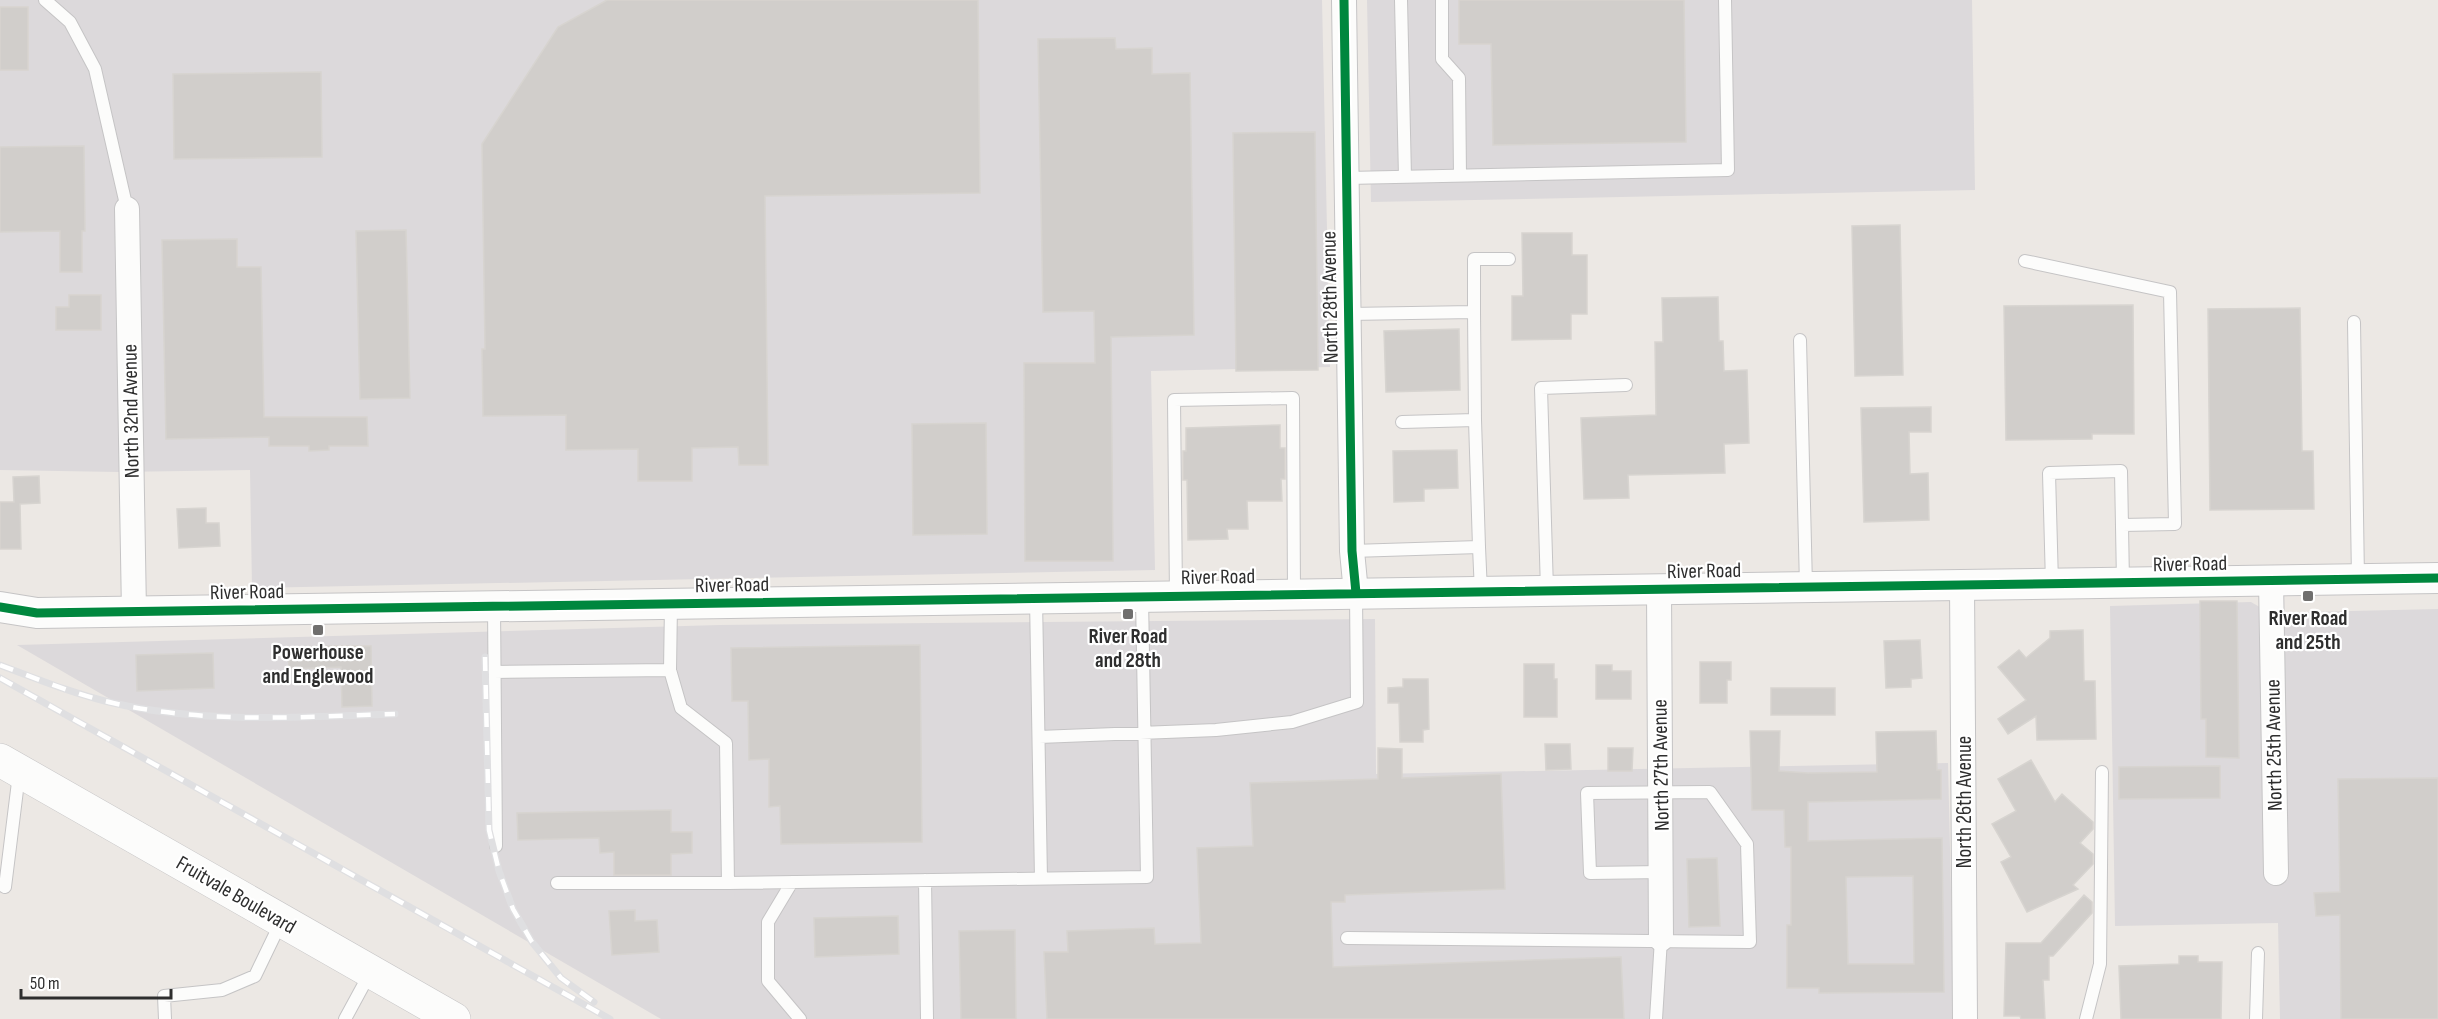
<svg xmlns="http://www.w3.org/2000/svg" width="2438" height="1019" viewBox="0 0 2438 1019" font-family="'Sofia Sans Condensed',sans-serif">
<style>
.industrial{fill:#dcd9db}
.building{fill:#d1cecb;stroke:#d7d4d0;stroke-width:1.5;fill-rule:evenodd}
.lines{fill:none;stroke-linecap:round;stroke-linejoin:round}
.service-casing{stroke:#c5c4c5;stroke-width:14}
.minor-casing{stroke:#c5c4c5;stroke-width:26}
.tertiary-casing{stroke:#c5c4c5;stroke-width:32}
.secondary-casing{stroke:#c5c4c5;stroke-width:34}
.service{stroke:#fcfcfb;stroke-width:12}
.minor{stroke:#fcfcfb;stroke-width:24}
.tertiary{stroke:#fcfcfb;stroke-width:30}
.secondary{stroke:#fcfcfb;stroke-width:33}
.rail-casing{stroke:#dfdfe1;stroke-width:7}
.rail{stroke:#fff;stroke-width:4.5;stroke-dasharray:14;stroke-linecap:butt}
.cycleway-casing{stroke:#fff;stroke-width:13}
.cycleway{stroke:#00873e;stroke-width:9}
.poi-dot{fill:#706f6e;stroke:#fff;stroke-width:2}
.labels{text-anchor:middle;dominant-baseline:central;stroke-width:4.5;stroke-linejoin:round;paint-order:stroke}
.street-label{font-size:21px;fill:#2e2e2e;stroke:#fff}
.poi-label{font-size:21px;font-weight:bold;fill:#2e2e2e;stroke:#fff}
</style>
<rect width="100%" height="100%" fill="#ece8e4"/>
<path class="industrial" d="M0 0H1322L1330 367 1151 371 1155 570 252 588 250 470 118 472 0 470Z
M1367 0H1972L1975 190 1371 202Z
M2251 602 2270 613 2438 609V1019H2280L2278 923 2115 926 2110 606Z
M1375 619 1376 774 1948 763 1954 1019H661L17 645 720 625Z"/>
<path class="building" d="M607 0H978L980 193 765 196 768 465H739L738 447 692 448V481H638V449L566 450V415L483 416 482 349H485L482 144 558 27Z
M1459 0H1684L1686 142 1493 145 1491 44H1459Z
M0 7H28V70H0Z
M1115 38 1116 49 1152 48V74L1190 73 1194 335 1111 337 1113 561H1025L1024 363H1095L1094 311 1043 312 1038 39Z
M321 72 322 157 174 159 173 74Z
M1315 132 1318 370 1236 371 1233 133Z
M84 146 85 231H82V272H60V231L0 232V147Z
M1900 225 1903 375 1855 376 1852 226Z
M406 230 410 398 360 399 356 231Z
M1522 233H1572V255H1587V314H1571V339L1512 340V296H1523Z
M237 239V267H261L264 417H367L368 446H329V450L309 451V446H269V437L166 439 162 240Z
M69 295H101V330H56V307H69Z
M1718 297 1719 341H1723L1724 371 1747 370 1749 443 1724 444 1725 473 1628 475 1629 498 1584 499 1581 418 1656 415 1655 342H1663L1662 298Z
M2133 305 2134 434H2092V439L2006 440 2004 306Z
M2300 308 2302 451H2313L2314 509 2210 510 2208 309Z
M1459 329 1460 390 1386 392 1384 331Z
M1931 407V432H1909L1910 474 1928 473 1929 520 1864 522 1861 408Z
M986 423 987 534 913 535 912 424Z
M1280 425V448H1285V479H1281L1282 501H1247L1248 529H1227L1228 539 1188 540 1187 480H1183V451H1186V428Z
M1457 450 1458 488 1424 489V501L1394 502 1393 451Z
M39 476 40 503 20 504 21 549H0V502H14L13 477Z
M206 508V523H219L220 546 179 548 177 509Z
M2200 601H2237L2239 758 2206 757V719H2201Z
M2083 630 2084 681H2095L2096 739 2037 740 2036 716 2008 734 1998 719 2026 700 1998 667 2019 650 2026 658 2050 638V631Z
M1920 640 1922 678 1911 679V687L1886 688 1884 641Z
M920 645 922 842 781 844 780 806 769 807V759L749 760 748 701H732L731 648Z
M333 646H371L372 706 342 707 341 667 289 669 288 647Z
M213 653 214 688 137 691 136 655Z
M1700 662H1731V680H1727V703H1700Z
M1524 664H1554V679H1557V717H1524Z
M1596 665H1612V671H1631V699H1596Z
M1403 679H1428L1429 729 1423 730V742H1400L1399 703H1388V688L1403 687Z
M1771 688H1835V715H1771Z
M1750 731H1780L1779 771 1808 773 1877 772 1876 732 1936 731 1937 770H1941V799L1808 802V841L1942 838 1944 992 1819 993V988H1787V925H1791V847H1785L1784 810H1752ZM1913 876 1914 964H1848L1846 877Z
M1545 744H1570L1571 769 1546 770Z
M1378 748 1402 749V778L1501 774 1505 889 1345 895V902H1331L1333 967 1621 957 1624 1019H1047L1044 952H1068L1067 931 1154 928 1155 944 1201 943 1197 848 1253 846 1250 783 1378 779Z
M1608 748H1633L1632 771H1608Z
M2031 760 2055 802 2062 794 2093 822V829L2080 843 2093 854V864L2073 885 2078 889 2027 912 2001 862 2011 857 1992 824 2016 811 1998 779Z
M2220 766V798L2119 799V767Z
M2438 778V1019H2341L2340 915 2316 916 2314 893 2340 892 2338 779Z
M671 810V832H692V853L671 854V875H614V852L600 853 599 838 518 840 517 813Z
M1717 858 1720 926 1689 927 1687 859Z
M2084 895 2092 902V913L2053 956H2049V980H2043L2045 1019H2021L2020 1016H2004L2006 943H2041Z
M635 910V921L657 920 659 952 612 955 609 911Z
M898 916 899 954 815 957 814 918Z
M1015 930 1016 1019H961L959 931Z
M2179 956H2198V962H2222L2221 1019H2121L2119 966 2179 964Z"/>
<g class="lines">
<defs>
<path id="service" d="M45 0 70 22 95 69 127 209
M1401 0 1405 177
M1442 0V59L1459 78 1460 176
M1347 178 1728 170 1725 0
M2025 261 2170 292 2175 524 2122 525
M1474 312V259H1509
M1348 314 1474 312 1475 420
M2354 322 2358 579
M1800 340 1806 586
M1479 547 1481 592
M1352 551 1479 547 1475 420 1402 422
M2052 583 2049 473 2121 471 2123 582
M1547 590 1541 388 1626 385
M1176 596 1174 400 1293 398 1294 594
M1036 599 1041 879
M494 607 496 846
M670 670 671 604
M494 672 670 670 681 708 726 743 728 883H557
M1039 737 1216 730 1292 722 1357 702 1356 595
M925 880 927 1019
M792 882 768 922V981L800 1019
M728 883 1147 877 1142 598
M0 884 5 887 19 774
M1347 938 1750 942 1747 844 1710 792 1587 793 1590 873 1662 872
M165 1019 164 996 222 990 255 976 281 922
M345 1019 370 973
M1656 1019 1661 939
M2086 1019 2100 964 2102 772
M2256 1019 2258 953"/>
<path id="minor" d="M1344 0 1352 551 1356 593
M127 209 134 612
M2271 580 2276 873
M1962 586 1965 1019
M1659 590 1661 939"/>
<path id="tertiary" d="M0 607 37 613 2438 578"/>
<path id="secondary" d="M0 760 454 1019"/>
</defs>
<use href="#service" class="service-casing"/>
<use href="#minor" class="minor-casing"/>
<use href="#tertiary" class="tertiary-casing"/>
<use href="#secondary" class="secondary-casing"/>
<use href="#service" class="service"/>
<use href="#minor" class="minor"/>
<use href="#tertiary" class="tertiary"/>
<use href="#secondary" class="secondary"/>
<defs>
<path id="rail" d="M485 657 489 830 499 871 513 909 532 942 561 978 594 1002
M0 665C37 679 74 694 113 703 205 724 301 717 395 714
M0 678 610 1019"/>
</defs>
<use href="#rail" class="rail-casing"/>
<use href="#rail" class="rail"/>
<defs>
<path id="cycleway" d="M1344 0 1352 551 1356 593
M0 607 37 613 2438 578"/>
</defs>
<use href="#cycleway" class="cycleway-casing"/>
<use href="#cycleway" class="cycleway"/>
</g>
<g class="poi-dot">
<rect x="2302" y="590" width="12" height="12" rx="3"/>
<rect x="1122" y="608" width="12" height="12" rx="3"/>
<rect x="312" y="624" width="12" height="12" rx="3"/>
</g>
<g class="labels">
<g class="street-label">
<text transform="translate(1330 297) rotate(-91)">North 28th Avenue</text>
<text transform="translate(131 411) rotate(-91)">North 32nd Avenue</text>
<text transform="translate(2190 564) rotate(-1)">River Road</text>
<text transform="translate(1704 571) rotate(-1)">River Road</text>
<text transform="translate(1218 577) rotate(-1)">River Road</text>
<text transform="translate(732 585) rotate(-1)">River Road</text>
<text transform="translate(247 592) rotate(-1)">River Road</text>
<text transform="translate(2274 745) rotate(-91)">North 25th Avenue</text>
<text transform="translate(1661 765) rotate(-91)">North 27th Avenue</text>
<text transform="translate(1964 802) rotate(-90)">North 26th Avenue</text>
<text transform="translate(236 895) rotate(30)">Fruitvale Boulevard</text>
</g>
<g class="poi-label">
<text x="2308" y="618">River Road<tspan x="2308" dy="24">and 25th</tspan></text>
<text x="1128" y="636">River Road<tspan x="1128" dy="24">and 28th</tspan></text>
<text x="318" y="652">Powerhouse<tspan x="318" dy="24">and Englewood</tspan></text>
</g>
</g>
<path d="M21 989v9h150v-9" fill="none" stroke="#2e2e2e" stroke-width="3"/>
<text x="30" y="989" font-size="18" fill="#2e2e2e" stroke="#ffffff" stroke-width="4.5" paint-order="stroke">50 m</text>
</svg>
